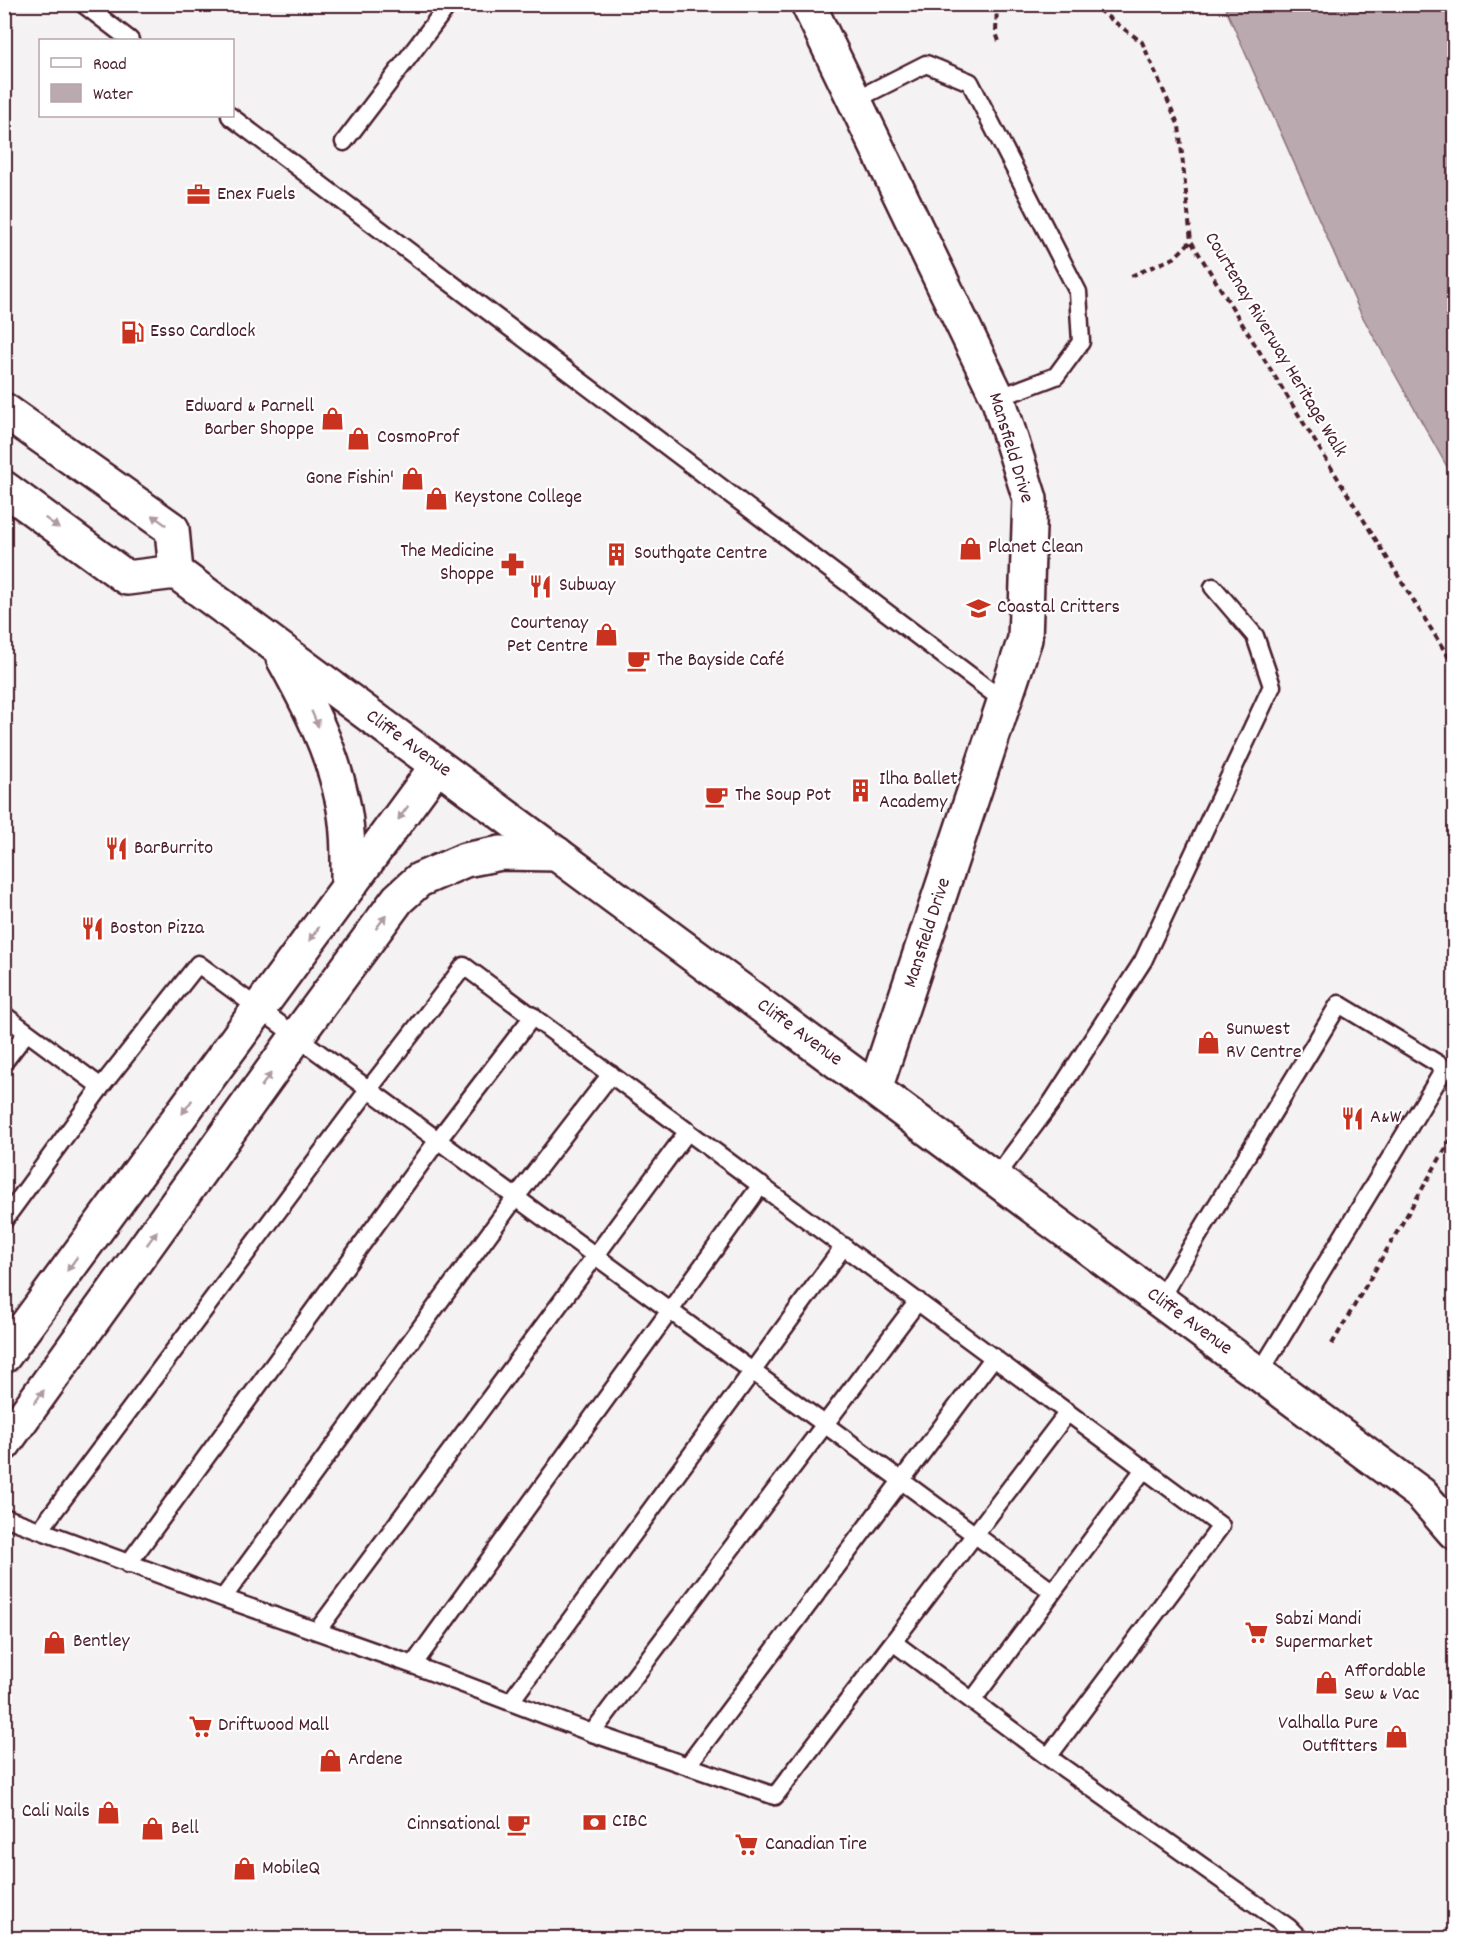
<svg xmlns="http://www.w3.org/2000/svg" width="1459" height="1943" viewBox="0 0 1459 1943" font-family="Dekko,sans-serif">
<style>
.water{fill:#baa9ae;stroke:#8d727a;stroke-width:1.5}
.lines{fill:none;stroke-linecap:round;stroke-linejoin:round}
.lane-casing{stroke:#4a1f2b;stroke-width:21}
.street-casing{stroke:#4a1f2b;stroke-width:38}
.primary-casing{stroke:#4a1f2b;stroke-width:38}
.path{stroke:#4a1f2b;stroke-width:4;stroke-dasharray:6 4.5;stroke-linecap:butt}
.lane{stroke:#fff;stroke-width:16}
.street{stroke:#fff;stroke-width:33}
.primary{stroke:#fff;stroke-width:33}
.oneway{fill:#ae9aa0}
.labels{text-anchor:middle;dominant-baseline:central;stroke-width:4.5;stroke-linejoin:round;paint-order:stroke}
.poi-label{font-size:20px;fill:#4a1f2b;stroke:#fff;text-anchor:start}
.street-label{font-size:20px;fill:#4a1f2b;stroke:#fff}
</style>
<rect width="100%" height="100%" fill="#f4f2f2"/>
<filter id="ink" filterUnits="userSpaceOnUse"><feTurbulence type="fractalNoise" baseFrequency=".0167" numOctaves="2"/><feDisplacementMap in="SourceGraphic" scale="12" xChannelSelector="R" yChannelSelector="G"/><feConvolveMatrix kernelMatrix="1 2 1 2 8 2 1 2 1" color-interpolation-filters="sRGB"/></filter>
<g filter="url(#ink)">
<path class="water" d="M1224 5H1454V479L1361 314Z"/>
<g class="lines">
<defs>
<path id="lane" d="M83 4 130 40
M855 100 926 64 970 82 1078 292 1081 342 1056 376 998 398
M230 116 1005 702
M344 142 449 4
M4 1015 101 1087 198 964 1053 1592
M4 1062 27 1032
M995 1178 1052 1102 1143 961 1272 686 1255 636 1213 587
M4 1220 101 1087
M1159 1300 1339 1004 1445 1068 1259 1374
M4 1517 223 1598 413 1665 592 1733 775 1796 893 1642 1048 1757 1288 1927 1299 1938
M40 1530 369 1089 464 966 1221 1526 1048 1757
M128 1564 438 1140 533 1016
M223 1598 516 1197 611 1074
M317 1631 688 1131
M893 1642 1068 1412
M413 1665 761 1185
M511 1701 844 1246
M972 1701 1144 1469
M592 1733 918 1301
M688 1765 994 1357"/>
<path id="street" d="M808 4 998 398 1030 499 1025 639 875 1089
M4 1356 437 766
M4 1444 297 1036 398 899 419 880 465 860 501 853 557 854"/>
<path id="primary" d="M4 410 172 529 176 572
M4 488 127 578 176 572 1421 1494 1454 1532
M283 658C308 703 331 748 342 799 349 828 348 858 348 887"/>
</defs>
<use href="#lane" class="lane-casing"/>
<use href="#street" class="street-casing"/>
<use href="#primary" class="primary-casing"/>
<path class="path" d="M997 4 996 33 1000 44
M1090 4 1142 42 1179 126 1191 241 1454 666
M1131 276 1174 258 1191 241
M1332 1344 1454 1134"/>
<use href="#lane" class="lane"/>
<use href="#street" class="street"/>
<use href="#primary" class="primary"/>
</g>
<defs><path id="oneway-solid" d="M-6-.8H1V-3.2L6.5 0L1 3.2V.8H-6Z" transform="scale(1.5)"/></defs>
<g class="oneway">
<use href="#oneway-solid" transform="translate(159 520) rotate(-144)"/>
<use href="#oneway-solid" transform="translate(52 523) rotate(36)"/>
<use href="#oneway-solid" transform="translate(315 719) rotate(66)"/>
<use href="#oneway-solid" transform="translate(403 813) rotate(126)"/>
<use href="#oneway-solid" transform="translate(381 922) rotate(-53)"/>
<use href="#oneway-solid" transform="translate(314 934) rotate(126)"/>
<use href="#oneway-solid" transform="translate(266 1080) rotate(-54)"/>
<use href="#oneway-solid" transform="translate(187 1107) rotate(126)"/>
<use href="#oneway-solid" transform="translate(152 1238) rotate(-54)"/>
<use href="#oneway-solid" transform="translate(72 1264) rotate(126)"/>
<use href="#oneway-solid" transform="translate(39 1397) rotate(-54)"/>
</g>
</g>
<defs>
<symbol id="office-bare" viewBox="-9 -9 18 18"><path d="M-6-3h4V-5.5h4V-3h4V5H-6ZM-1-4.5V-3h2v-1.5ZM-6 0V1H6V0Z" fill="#c8321e" stroke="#fff" stroke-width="2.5" paint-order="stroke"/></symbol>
<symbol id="fuel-bare" viewBox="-9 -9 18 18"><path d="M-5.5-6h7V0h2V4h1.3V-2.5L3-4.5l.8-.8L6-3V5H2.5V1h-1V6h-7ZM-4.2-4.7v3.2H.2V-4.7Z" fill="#c8321e" stroke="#fff" stroke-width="2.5" paint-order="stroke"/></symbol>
<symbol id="shop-bare" viewBox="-9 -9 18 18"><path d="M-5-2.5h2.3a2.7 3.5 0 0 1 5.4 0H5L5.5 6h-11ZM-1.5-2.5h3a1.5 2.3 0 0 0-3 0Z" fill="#c8321e" stroke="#fff" stroke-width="2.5" paint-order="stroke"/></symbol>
<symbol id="building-bare" viewBox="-9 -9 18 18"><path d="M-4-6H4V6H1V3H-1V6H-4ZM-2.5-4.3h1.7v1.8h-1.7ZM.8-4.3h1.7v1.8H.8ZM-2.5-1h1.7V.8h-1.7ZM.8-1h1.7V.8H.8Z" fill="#c8321e" stroke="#fff" stroke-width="2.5" paint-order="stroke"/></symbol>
<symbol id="pharmacy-bare" viewBox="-9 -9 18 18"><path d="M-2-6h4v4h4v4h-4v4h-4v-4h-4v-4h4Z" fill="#c8321e" stroke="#fff" stroke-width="2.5" paint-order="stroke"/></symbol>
<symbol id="restaurant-bare" viewBox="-9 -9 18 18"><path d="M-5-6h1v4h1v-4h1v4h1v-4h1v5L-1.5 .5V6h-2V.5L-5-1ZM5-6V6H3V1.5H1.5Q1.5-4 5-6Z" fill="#c8321e" stroke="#fff" stroke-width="2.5" paint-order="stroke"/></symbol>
<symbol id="school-bare" viewBox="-9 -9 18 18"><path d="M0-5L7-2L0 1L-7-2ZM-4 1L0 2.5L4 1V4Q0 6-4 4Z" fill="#c8321e" stroke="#fff" stroke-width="2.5" paint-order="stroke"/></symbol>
<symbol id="cafe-bare" viewBox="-9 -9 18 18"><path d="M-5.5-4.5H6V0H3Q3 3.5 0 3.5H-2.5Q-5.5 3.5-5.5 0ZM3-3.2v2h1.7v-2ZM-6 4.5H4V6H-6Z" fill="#c8321e" stroke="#fff" stroke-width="2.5" paint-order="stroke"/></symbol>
<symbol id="supermarket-bare" viewBox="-9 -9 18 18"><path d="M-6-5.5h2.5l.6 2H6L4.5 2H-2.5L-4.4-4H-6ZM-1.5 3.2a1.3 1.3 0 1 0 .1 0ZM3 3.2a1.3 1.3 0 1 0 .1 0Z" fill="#c8321e" stroke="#fff" stroke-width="2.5" paint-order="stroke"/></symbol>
<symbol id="bank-bare" viewBox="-9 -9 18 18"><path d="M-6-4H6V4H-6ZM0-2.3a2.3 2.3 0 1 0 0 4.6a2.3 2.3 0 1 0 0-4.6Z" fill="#c8321e" stroke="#fff" stroke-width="2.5" paint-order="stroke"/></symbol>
</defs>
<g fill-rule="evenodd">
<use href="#office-bare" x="182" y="178" width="33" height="33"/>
<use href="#fuel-bare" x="116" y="316" width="33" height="33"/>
<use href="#shop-bare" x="316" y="402" width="33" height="33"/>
<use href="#shop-bare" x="342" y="422" width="33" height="33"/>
<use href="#shop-bare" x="396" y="462" width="33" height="33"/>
<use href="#shop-bare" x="420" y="482" width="33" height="33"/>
<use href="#shop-bare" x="954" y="532" width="33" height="33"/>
<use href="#building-bare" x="600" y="538" width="33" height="33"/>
<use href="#pharmacy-bare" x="496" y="548" width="33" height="33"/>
<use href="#restaurant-bare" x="524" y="570" width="33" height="33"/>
<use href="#school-bare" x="962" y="592" width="33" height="33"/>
<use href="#shop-bare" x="590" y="618" width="33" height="33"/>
<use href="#cafe-bare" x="622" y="644" width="33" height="33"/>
<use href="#building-bare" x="844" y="774" width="33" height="33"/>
<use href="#cafe-bare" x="700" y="780" width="33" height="33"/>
<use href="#restaurant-bare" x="100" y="832" width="33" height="33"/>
<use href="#restaurant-bare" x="76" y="912" width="33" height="33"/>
<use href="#shop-bare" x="1192" y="1026" width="33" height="33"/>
<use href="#restaurant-bare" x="1336" y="1102" width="33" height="33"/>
<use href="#supermarket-bare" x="1240" y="1616" width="33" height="33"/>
<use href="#shop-bare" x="38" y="1626" width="33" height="33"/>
<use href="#shop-bare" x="1310" y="1666" width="33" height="33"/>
<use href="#supermarket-bare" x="184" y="1710" width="33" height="33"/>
<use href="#shop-bare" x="1380" y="1720" width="33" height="33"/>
<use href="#shop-bare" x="314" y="1744" width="33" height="33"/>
<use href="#shop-bare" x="92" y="1796" width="33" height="33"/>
<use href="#bank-bare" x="578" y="1806" width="33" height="33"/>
<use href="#cafe-bare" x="502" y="1808" width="33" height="33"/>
<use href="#shop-bare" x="136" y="1812" width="33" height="33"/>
<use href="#supermarket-bare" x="730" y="1828" width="33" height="33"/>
<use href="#shop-bare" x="228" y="1852" width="33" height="33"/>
</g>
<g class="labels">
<g class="poi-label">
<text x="217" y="195">Enex Fuels</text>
<text x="150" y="332">Esso Cardlock</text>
<text x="314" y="407" text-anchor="end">Edward &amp; Parnell<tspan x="314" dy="23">Barber Shoppe</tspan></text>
<text x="377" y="438">CosmoProf</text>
<text x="394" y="479" text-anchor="end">Gone Fishin'</text>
<text x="454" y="498">Keystone College</text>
<text x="988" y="548">Planet Clean</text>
<text x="494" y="552" text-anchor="end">The Medicine<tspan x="494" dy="23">Shoppe</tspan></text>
<text x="634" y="554">Southgate Centre</text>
<text x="559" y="586">Subway</text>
<text x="997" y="608">Coastal Critters</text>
<text x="588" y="624" text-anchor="end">Courtenay<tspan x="588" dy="23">Pet Centre</tspan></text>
<text x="657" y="661">The Bayside Café</text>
<text x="879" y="780">Ilha Ballet<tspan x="879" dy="23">Academy</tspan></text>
<text x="735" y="796">The Soup Pot</text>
<text x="134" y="849">BarBurrito</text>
<text x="110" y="929">Boston Pizza</text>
<text x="1226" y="1030">Sunwest<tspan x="1226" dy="23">RV Centre</tspan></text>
<text x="1370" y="1118">A&amp;W</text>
<text x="1275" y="1620">Sabzi Mandi<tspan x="1275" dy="23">Supermarket</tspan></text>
<text x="73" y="1642">Bentley</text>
<text x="1344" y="1672">Affordable<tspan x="1344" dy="23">Sew &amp; Vac</tspan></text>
<text x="1378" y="1724" text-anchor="end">Valhalla Pure<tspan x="1378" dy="23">Outfitters</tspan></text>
<text x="218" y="1726">Driftwood Mall</text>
<text x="348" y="1760">Ardene</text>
<text x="90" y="1812" text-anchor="end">Cali Nails</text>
<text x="612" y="1822">CIBC</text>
<text x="500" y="1825" text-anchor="end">Cinnsational</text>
<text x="171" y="1829">Bell</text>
<text x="765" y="1845">Canadian Tire</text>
<text x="262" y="1869">MobileQ</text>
</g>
<g class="street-label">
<text transform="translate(1275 345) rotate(59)">Courtenay Riverway Heritage Walk</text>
<text transform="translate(1010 448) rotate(73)">Mansfield Drive</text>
<text transform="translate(408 744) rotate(36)">Cliffe Avenue</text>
<text transform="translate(928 933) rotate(-72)">Mansfield Drive</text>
<text transform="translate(799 1033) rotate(36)">Cliffe Avenue</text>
<text transform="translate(1189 1322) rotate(36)">Cliffe Avenue</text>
</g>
</g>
<rect width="1459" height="1943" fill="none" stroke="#fff" stroke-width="24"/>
<rect x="12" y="12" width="1435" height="1919" fill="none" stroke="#4a1f2b" stroke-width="2" filter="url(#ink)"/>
<rect x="39" y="39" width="195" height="78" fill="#ffffff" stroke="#b7a5aa" stroke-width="1.5"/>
<rect x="51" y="58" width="30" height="9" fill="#ffffff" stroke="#b7a5aa" stroke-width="1.5"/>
<text x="93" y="69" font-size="18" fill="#4a1f2b">Road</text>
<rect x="51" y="84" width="30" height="18" fill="#baa9ae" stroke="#b7a5aa" stroke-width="1.5"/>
<text x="93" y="99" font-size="18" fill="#4a1f2b">Water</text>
</svg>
